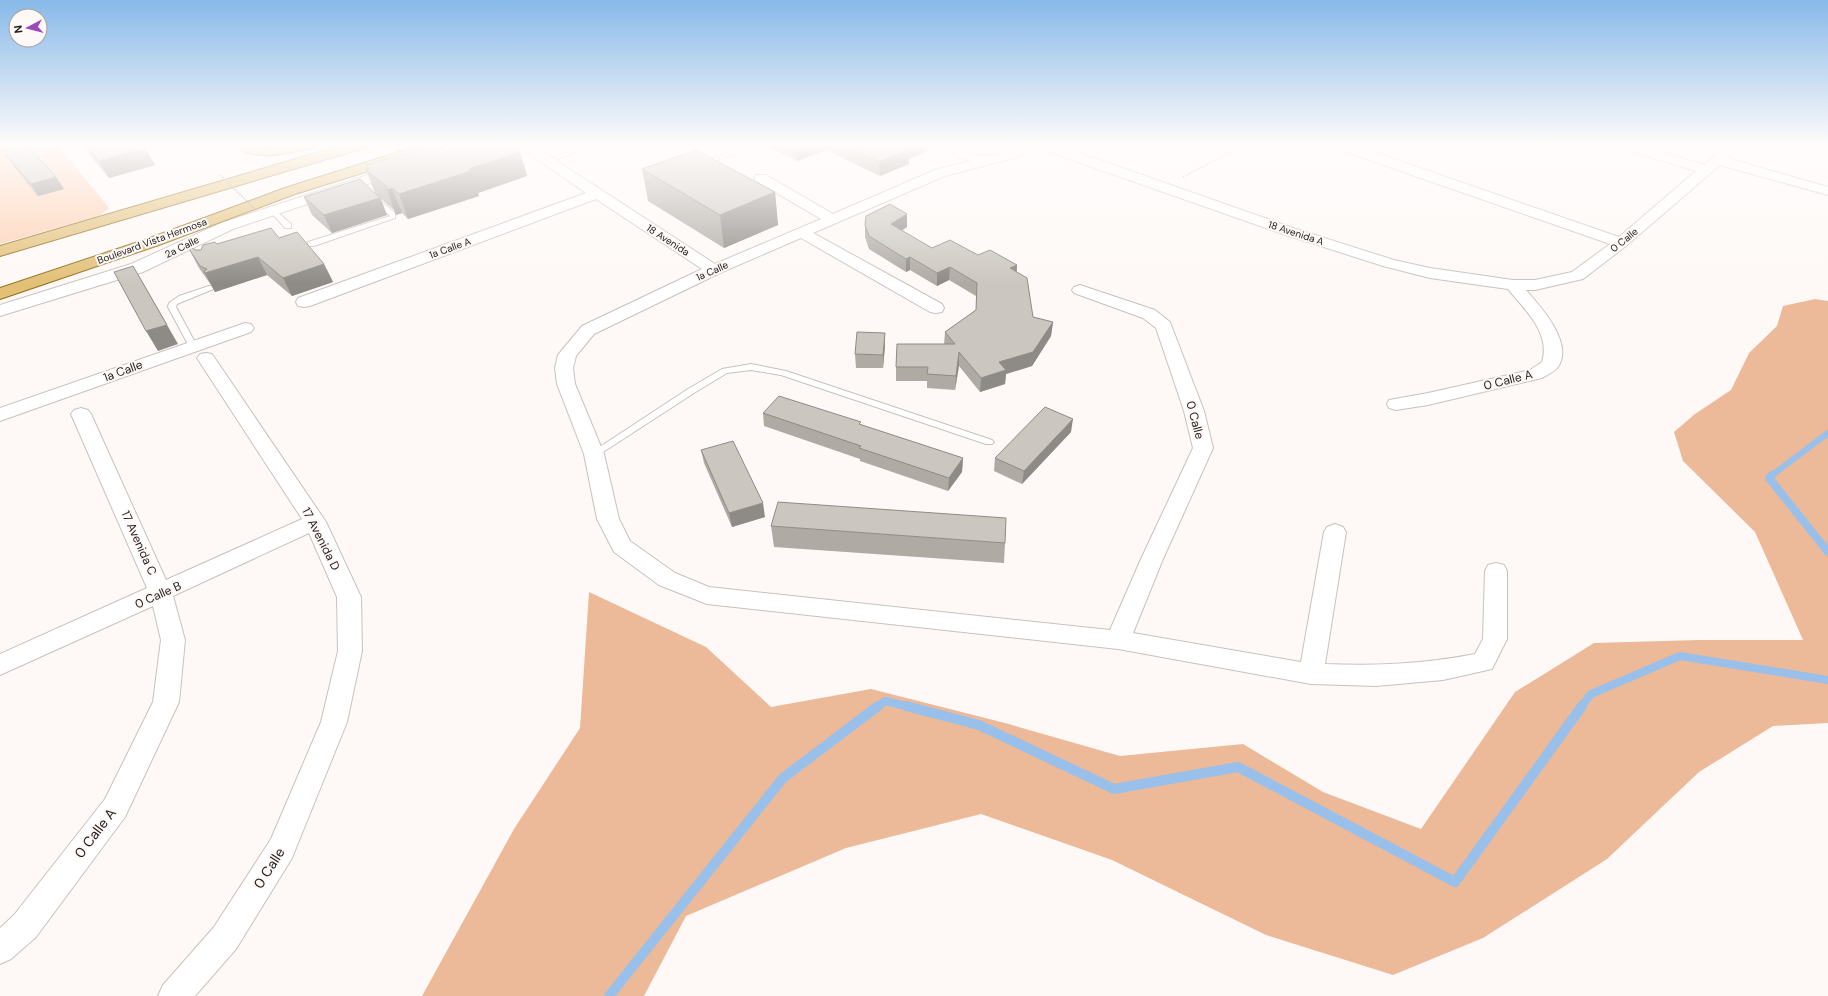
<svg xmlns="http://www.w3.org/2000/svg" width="1828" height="996" viewBox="0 0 1828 996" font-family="'DM Sans',sans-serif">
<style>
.green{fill:#fecfb2}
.forest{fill:#ecb999}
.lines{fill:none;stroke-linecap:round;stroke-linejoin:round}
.stream-far2{stroke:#98c0ea;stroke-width:6}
.stream-far1{stroke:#98c0ea;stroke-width:8}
.stream{stroke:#98c0ea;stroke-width:10}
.service-casing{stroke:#c9c1bc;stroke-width:2}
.minor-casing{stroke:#c9c1bc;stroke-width:2}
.tertiary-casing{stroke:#c9c1bc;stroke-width:2}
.primary-casing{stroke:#906b1a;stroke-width:2}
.path{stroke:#a19c9a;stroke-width:1.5;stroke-dasharray:1.5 1.5;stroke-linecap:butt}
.service{fill:#fff;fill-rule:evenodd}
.minor{fill:#fff;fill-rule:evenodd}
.tertiary{fill:#fff;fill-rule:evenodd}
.primary{fill:#e2c076;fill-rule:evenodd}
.path-bridge{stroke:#a19c9a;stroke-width:1.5;stroke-dasharray:1.5 1.5;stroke-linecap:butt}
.wall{fill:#afaaa4}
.shaded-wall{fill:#8e8b86}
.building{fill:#cbc6bf;stroke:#8e8b86}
.labels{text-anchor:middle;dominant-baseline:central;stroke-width:4;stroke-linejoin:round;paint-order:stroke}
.far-street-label{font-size:10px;fill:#1e1b19;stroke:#fef9f7}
.street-label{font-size:12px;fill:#1e1b19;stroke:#fef9f7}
.near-street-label{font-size:14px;fill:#1e1b19;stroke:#fef9f7}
</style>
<rect width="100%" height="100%" fill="#fef9f7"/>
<path class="green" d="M30 144H57L109 208 99 216 0 244V152Z"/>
<path class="forest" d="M1815 299 1828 301V723L1773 726 1699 772 1607 859 1483 938 1393 975 1266 935 1112 860 981 814 846 848 686 916 644 996H422L514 829 580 728 589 592 706 647 771 707 871 689 1005 723 1120 756 1243 744 1323 792 1421 829 1515 692 1594 643 1699 640H1803L1755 532 1683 461 1674 432 1695 414 1731 390 1749 353 1777 326 1783 306Z"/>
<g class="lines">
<path class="stream-far2" d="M1771 476 1828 433"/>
<path class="stream-far1" d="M1772 475 1769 478 1828 552
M877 707 885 701 910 707
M1581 707 1591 694 1680 656 1828 680"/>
<path class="stream" d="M906 706 979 725 1114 789 1238 767 1455 882 1582 706
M609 996 783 778 878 706"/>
<defs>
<path id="service" d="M748 144H758L710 163 705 162Z
M583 146 588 147 549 162 544 161Z
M371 197H375L395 213V218L314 246H308V242L390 216 371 199Z
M270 209H274L291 224V228H285L270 211Z
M209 286H212L216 288 177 304 176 307 197 346 196 348H190L168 307 169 303 179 296Z
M751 364 786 371 992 440 994 442 992 444H986L781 375 751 370 727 373 694 393 597 456H591L589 454 688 389 722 369Z"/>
<path id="minor" d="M515 144H531L715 264 821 219 756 181 754 178 756 175H766L833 214 935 170 971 161C959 158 952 155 946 144H959C969 160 1005 160 1015 144H1028L1022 154 1014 158 945 176 813 233 942 304 944 308 942 312 936 313 930 312 801 238 720 273 594 334 576 356 573 368 575 384 604 454 619 519 630 541 675 573 709 587 1110 630 1141 559 1193 448 1184 411 1156 328 1143 318 1074 293 1072 290 1074 287 1080 285 1155 310 1170 322 1204 411 1213 448 1163 559 1133 633 1301 662 1324 532 1327 527 1335 524 1343 527 1346 532 1325 664C1378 666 1423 664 1475 654L1483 639 1485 571 1488 565 1496 563 1504 565 1507 571V639L1492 669 1443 680 1376 686 1311 684 1118 649 707 604 659 585 614 552 597 519 584 454 557 384 555 368 558 355 582 326 702 269 596 199 310 306 304 307 298 306 296 302 298 298 586 193Z
M1034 144H1054L1293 228 1394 260 1430 268 1513 280H1535L1572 272 1610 244 1332 147 1331 144H1351L1619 237 1696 171 1616 147 1615 144H1636L1704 165 1728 144H1742L1727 158 1828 187V195L1720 165 1626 246 1583 279 1535 290H1526C1541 307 1574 343 1558 367 1554 372 1547 375 1542 378L1428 405 1396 410 1389 408 1387 404 1389 400 1428 393 1530 370 1542 362C1551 333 1525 310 1508 289L1430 278 1383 266 1283 234 1035 147Z
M245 323 251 324 254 328 251 332 0 421V408Z
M206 353 212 354 326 522 361 597 362 651 347 722 292 858 236 949 195 996H158L163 985 214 927 271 839 321 722 338 651 337 597 309 533 173 596 185 640 179 702 125 817 36 937 11 959 0 964V928L14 915 105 799 153 702 161 640 153 606 0 675V654L147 588 71 414 74 410 81 408 88 410 91 414 166 580 302 519 197 358 200 354Z"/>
<path id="tertiary" d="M398 165 403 166 405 169 403 172 233 229 143 272 0 316V305L131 264 221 223Z"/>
<path id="primary" d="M0 144H17L15 147 0 151Z
M235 144H254L267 147 291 144H316L314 147C295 152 250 164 235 144Z
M347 144H370L368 147 0 256V246Z
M424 144H447L445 147 295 194 159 245 0 299V288L147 239 285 188Z"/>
</defs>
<use href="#service" class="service-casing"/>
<use href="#minor" class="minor-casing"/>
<use href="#tertiary" class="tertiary-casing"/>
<use href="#primary" class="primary-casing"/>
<path class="path" d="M1183 177 1246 144"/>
<use href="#service" class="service"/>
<use href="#minor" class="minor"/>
<use href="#tertiary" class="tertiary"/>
<use href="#primary" class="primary"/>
<path class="path-bridge" d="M220 175 256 210"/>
</g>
<path class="wall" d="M84 144H142L145 148 155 165 109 178 90 155Z
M769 144H928L927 151 909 159V164L880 176 826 150 797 161 769 147Z
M445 151 520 152 527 176 478 193 479 196 408 219 402 213 396 215 395 211 381 199 387 215 332 233 312 215 304 197 375 193 366 170 367 169 366 165Z
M6 155 56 177 64 189 38 196 14 167Z
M642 169 775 192 778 225 724 248 648 201Z
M865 225 907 227 901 231 932 248 978 255 1017 265V272L1033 317 1053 322 1051 336 1032 366 1006 374 1005 384 980 392 959 366 955 390 927 388V381H896V367L944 344 945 332 976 310V296L949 280 937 286 910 270 906 272 869 249 865 237Z
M279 238 324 264 333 282 292 296 267 275 215 292 211 285 199 268 189 249 201 250 217 244Z
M885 346 883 368H856L855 354Z
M763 413 861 425 963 458 962 472 948 491 860 461V459L764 426Z
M1071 432 1022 484 994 471 995 458Z
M701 450 765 517 732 527 704 463Z
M771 526 1005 543 1004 563 774 547Z"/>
<path class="shaded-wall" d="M802 144H825L826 150 797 161 795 147Z
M909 144H928L927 151 909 159V164L880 176 879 162 903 147Z
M145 148 155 165 109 178 99 161Z
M520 152 527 176 478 193 479 196 408 219 399 194 469 169Z
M56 177 64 189 38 196 31 184Z
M392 188 402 213 396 215 387 190Z
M775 192 778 225 724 248 720 215Z
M380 198 387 215 332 233 324 215Z
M907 214V227L891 237V224Z
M258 257 267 275 215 292 205 273Z
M910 257V270L906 272V259Z
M324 264 333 282 292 296 283 278Z
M1017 265 1016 278 1010 268Z
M133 266 144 285 178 344 158 351 146 331Z
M950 267 949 280 937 286V273Z
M1053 322 1051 336 1032 366 1006 374 1005 384 980 392 981 378 999 362Z
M885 333V346L883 368V355Z
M959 352V366L955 390 956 376Z
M1073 419 1071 432 1022 484 1024 471Z
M963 458 962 472 948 491 949 478Z
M763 503 765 517 732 527 729 513Z"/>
<path class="building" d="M86 144H142L145 148 99 161Z
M466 144H508L520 152 469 169 471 171 399 194 392 188 387 190V187L366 170 369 169 366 165 436 145 445 151Z
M790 144H802L795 147Z
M842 144H909L903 147 908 150 879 162Z
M31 149 56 177 31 184 6 155Z
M696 150 775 192 720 215 642 169Z
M360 179 380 198 324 215 304 197Z
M890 204 907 214 891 224 932 248 950 240 978 255 990 250 1017 265 1010 268 1027 278 1033 317 1053 322 1033 352 999 362 1006 370 981 378 959 352 956 376 927 374 928 367H896L897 344H955L945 332 976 310 977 283 950 267 937 273 910 257 906 259 869 236 865 225 866 216Z
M271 228 279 238 297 232 324 264 283 278 258 257 205 273 204 272 207 269 200 266 189 249 193 248 195 250H201L203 245 215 242 217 244Z
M133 266 167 325 146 331 114 272Z
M857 332 885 333 883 355 855 354Z
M779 396 861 422 859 424 963 458 949 478 859 448 861 446 763 413Z
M1045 407 1073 419 1024 471 995 458Z
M733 441 763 503 729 513 701 450Z
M778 502 1006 518 1005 543 771 526Z"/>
<linearGradient id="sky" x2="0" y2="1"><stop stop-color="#88b9e9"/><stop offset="0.51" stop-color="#fffcfb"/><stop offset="1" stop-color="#fffcfb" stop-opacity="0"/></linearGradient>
<rect width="1828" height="284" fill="url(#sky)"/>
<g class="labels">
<g class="far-street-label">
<text transform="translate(1296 233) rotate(18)">18 Avenida A</text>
<text transform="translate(668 240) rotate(33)">18 Avenida</text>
<text transform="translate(1624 240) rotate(-39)">0 Calle</text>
<text transform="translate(152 241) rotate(-20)">Boulevard Vista Hermosa</text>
<text transform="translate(182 247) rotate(-26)">2a Calle</text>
<text transform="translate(450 248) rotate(-20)">1a Calle A</text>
<text transform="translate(712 271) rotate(-24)">1a Calle</text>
</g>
<g class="street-label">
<text transform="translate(123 371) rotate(-20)">1a Calle</text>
<text transform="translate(1508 380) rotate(-14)">0 Calle A</text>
<text transform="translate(1195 420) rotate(75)">0 Calle</text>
<text transform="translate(321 539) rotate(63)">17 Avenida D</text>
<text transform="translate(139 543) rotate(66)">17 Avenida C</text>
<text transform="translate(158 595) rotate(-24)">0 Calle B</text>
</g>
<g class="near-street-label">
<text transform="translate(95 833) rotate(-53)">0 Calle A</text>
<text transform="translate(269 868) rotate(-58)">0 Calle</text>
</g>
</g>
<g transform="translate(28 28) rotate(263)"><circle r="19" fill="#fef9f7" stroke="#a4a09e"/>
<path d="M0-3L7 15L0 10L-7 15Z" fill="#9a49b8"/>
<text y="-6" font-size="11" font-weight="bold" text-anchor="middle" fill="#1e1b19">N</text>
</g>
</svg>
